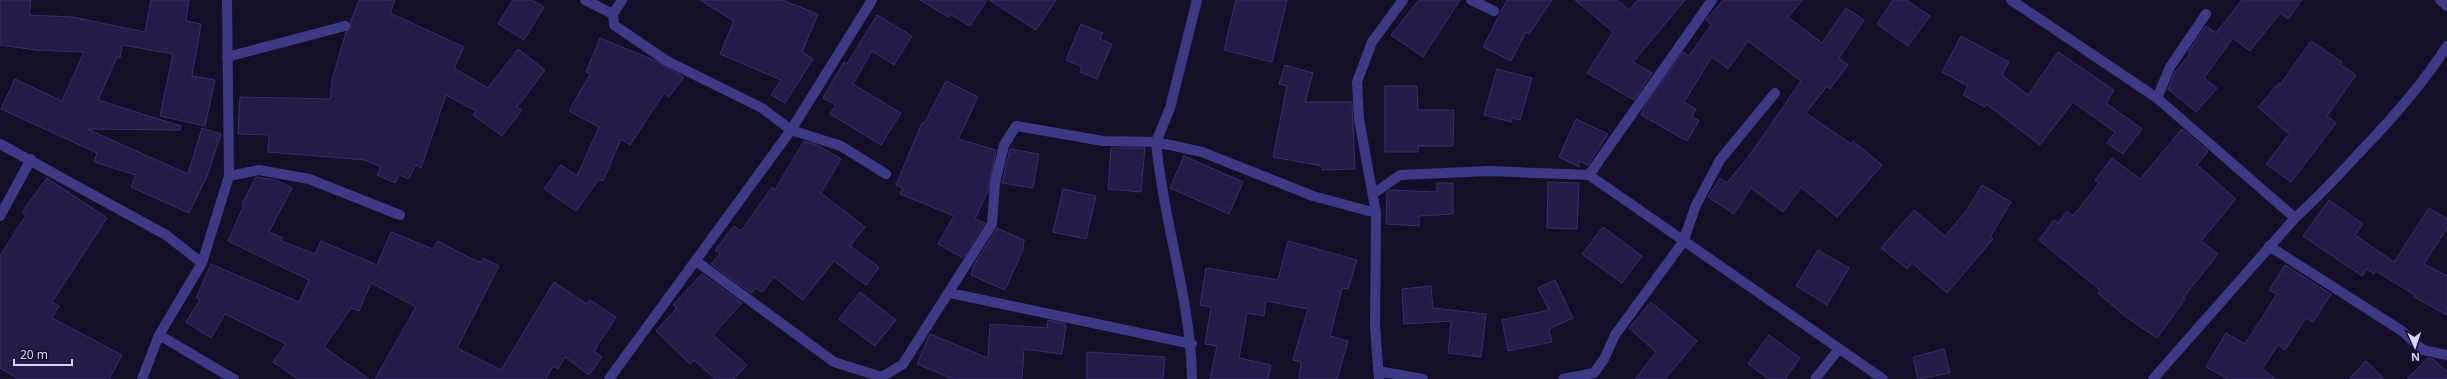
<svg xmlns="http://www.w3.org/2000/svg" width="2447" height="379" viewBox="0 0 2447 379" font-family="'Noto Sans',sans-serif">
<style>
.building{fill:#241b47;stroke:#3b2d73}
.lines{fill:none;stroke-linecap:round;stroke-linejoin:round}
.minor{stroke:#3d3a85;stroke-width:10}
</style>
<rect width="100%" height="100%" fill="#130f26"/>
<path class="building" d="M0 0H31L29 15 72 17 145 32 151 0H189L186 21 201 24 192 76 215 80 205 126 160 116 173 54 122 45 120 58 117 57 98 100 181 126 180 130 87 129 188 174 202 128 221 134 207 176 189 213 131 187 136 175 94 162 97 153 1 109 15 79 62 101 84 52 36 50 0 45Z
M359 0H395L390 13 464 47 454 68 488 88 518 49 545 70 517 107 522 110 502 136 473 115 476 111 446 95 421 168 415 165 409 179 399 175 395 183 377 175 381 167 365 160 268 152 269 135 238 134 240 97 330 99 332 80 346 32 351 28 350 23Z
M513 0H532L544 7 524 40 498 24Z
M700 0H782L818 14 802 52 813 59 785 103 771 95 781 80 720 54 734 21Z
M920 0H987L970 26 950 14 948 17Z
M989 0H1056L1036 30Z
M1236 0H1287L1272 62 1224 50Z
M1419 0H1460L1423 57 1391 35Z
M1507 0H1552L1529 34 1526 32 1511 61 1483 47Z
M1575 0H1617L1629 10 1638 0H1685L1633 62 1652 73 1634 100 1587 73 1613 32Z
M1723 0H1803L1788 17 1822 43 1846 8 1864 20 1839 58 1848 65 1830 89 1827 86 1806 113 1851 144 1853 141 1882 165 1837 217 1801 187 1783 212 1751 188 1734 214 1708 197 1720 178 1727 183 1752 152 1801 81 1748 41 1728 69 1712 57 1684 102 1696 109 1692 116 1699 121 1687 141 1641 115 1645 106 1683 52 1689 56 1711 25 1706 20Z
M1893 0H1906L1930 16 1908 46 1877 24Z
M2242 0H2302L2288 19 2280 13 2250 51 2233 38 2204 78 2217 88 2196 112 2168 89 2175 72 2190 54 2188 52 2206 26 2216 33Z
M877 15 912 36 894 65 872 51 853 84 901 113 881 145 830 114 836 105 823 98 844 62 847 64Z
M1081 24 1103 33 1100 39 1112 44 1097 79 1080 72 1082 67 1066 60Z
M1961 36 2009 62 2002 75 2028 95 2058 52 2114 90 2106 103 2142 129 2123 154 2107 143 2115 132 2073 102 2040 145 1986 104 1985 107 1963 95 1968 86 1942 72Z
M600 38 656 61 684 77 669 97 664 93 630 145 621 139 603 181 599 179 576 211 544 189 561 165 577 176 599 127 569 111 590 74 586 72Z
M2311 41 2342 62 2340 64 2356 75 2327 116 2336 123 2291 182 2266 164 2289 134 2258 107 2279 83 2280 85Z
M1285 65 1313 73 1305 102H1352L1355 169 1322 170V166L1273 157 1287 86 1279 84Z
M1497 69 1532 78 1520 120 1512 118 1511 122 1484 115Z
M946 81 978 97 958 139 996 150 988 191 975 219 985 223 963 258 938 244 954 216 900 194 903 188 896 185 922 123 924 124Z
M1385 86H1417L1418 110H1454L1453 146H1418V152H1385Z
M1576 119 1608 134 1588 165 1579 161V167L1559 157Z
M2182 129 2208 151 2197 165 2236 199 2201 241 2218 254 2183 298 2185 299 2157 338 2126 317 2098 293 2100 290 2039 240 2054 220 2058 223 2067 211 2073 216 2099 183 2095 180 2112 158 2140 179Z
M804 141 817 145 841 159 821 193 865 227 850 246 879 267 866 285 834 261 803 300 774 277 762 292 756 288 751 293 711 264 720 254 715 250 734 226 741 231 772 187 775 190Z
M1111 148H1145L1141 192 1108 189Z
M1010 149 1039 154 1033 188 1002 183Z
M1184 156 1243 182 1229 214 1170 188Z
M256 177 276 180 292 188 269 232 283 238 281 241 315 254 321 241 377 265 391 232 433 249 438 241 470 258 481 262 483 258 499 266 457 348 501 370 554 282 587 304 590 300 616 317 594 351 602 357 589 375 565 357 558 369 553 366 546 379H375L416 307 371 283 359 311 351 308 324 347 369 379H298L273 362 286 344 225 314 211 338 186 322 200 300 196 298 211 264 299 302 309 280 228 241 244 205 242 204Z
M47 178 107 218 52 302 59 306 52 318 122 355 109 379H18L0 368V256L26 215 22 212Z
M1548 182 1579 183 1577 229 1547 228Z
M1437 183H1453V214L1419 216V226L1386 224 1387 192 1389 190 1437 192Z
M1982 185 2011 202 1990 237 1993 239 1947 293 1912 263 1907 269 1881 248 1914 210 1945 236 1967 210Z
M1063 189 1096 196 1086 239 1053 232Z
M2329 200 2363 224 2355 235 2394 262 2429 208 2447 219V228L2424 264 2447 276V315L2414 297 2415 295 2376 271 2374 274 2367 269 2362 276 2303 236Z
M1603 227 1642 256 1622 283 1582 254Z
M997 228 1024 240 1023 250 1005 290 971 275 974 265Z
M1288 241 1357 260 1348 289 1342 288 1330 336 1348 341 1337 379H1299L1301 362 1293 360 1308 309 1266 301 1264 316 1247 313 1239 358 1271 365 1268 379H1210L1217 346 1205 344 1211 307 1200 305 1206 268 1278 280Z
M1818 250 1849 268 1827 305 1796 286Z
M2285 265 2331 294 2313 322 2306 318 2285 350 2278 345 2262 369 2276 379H2228L2206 367 2226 333 2245 344 2277 294 2269 290Z
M702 274 742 303 713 335 747 365 734 379H715L694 360 690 364 656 331 677 308 673 305Z
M1555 280 1573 318 1549 329 1552 342 1508 351 1502 320 1549 310 1538 288Z
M1431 286 1433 308 1486 314 1481 357 1448 353 1451 321 1404 324 1402 289Z
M860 292 896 320 875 346 839 319Z
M1651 302 1697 341 1665 379H1635L1656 352 1629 328Z
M1048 320 1066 324 1062 354 1024 349 1022 379H953L917 364 930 334 988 358 990 324 1047 328Z
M1769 335 1800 358 1785 379H1769L1748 364Z
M1944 349 1950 373 1918 379 1913 357Z
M1087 352 1165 357 1163 379H1087Z
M2428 358 2433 359 2447 372V379H2407Z
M2366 361 2384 379H2349Z"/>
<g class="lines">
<path class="minor" d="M585 0 613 14 614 25 667 61 762 108 791 130 841 146 886 174
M1471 0 1494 11
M1712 0 1589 175 1883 379
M2011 0 2157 98 2295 218
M2440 0 2447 6
M613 14 622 0
M227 57 345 26
M2157 98 2170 67 2206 14
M0 144 166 235 202 263
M229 176 259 170 309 179 400 215
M1373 194 1400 175 1488 171 1589 175
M1376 213 1375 326 1379 379
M0 216 31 159
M2269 246 2402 331 2423 350 2447 355
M696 261 834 362 882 377
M950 293 1192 344
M159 335 234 379
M1378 371 1423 379
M142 379 159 335 202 263 229 176 227 0
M609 379 791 130 872 0
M882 379V377L903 364 992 224 995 183 1004 145 1016 126 1103 141 1156 142 1170 108 1197 0
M1192 379C1191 299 1163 222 1156 142L1202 152 1313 196 1376 213 1359 119 1357 82 1372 42 1403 0
M1563 379 1594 373 1604 359 1615 335 1683 242 1696 205 1720 160 1775 93
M1815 379 1839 349
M2153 379 2295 218C2318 197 2339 175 2360 152 2392 119 2422 85 2447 46"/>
</g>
<g transform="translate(2415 347) rotate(177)" stroke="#130f26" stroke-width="3" paint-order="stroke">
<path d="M0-3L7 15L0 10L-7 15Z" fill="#d9d4ff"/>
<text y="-6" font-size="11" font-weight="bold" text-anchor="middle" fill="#d9d4ff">N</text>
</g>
<path d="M14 359v6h58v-6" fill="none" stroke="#d9d4ff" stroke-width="2"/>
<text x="20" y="359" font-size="12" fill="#d9d4ff" stroke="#130f26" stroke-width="3" paint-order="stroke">20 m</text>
</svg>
